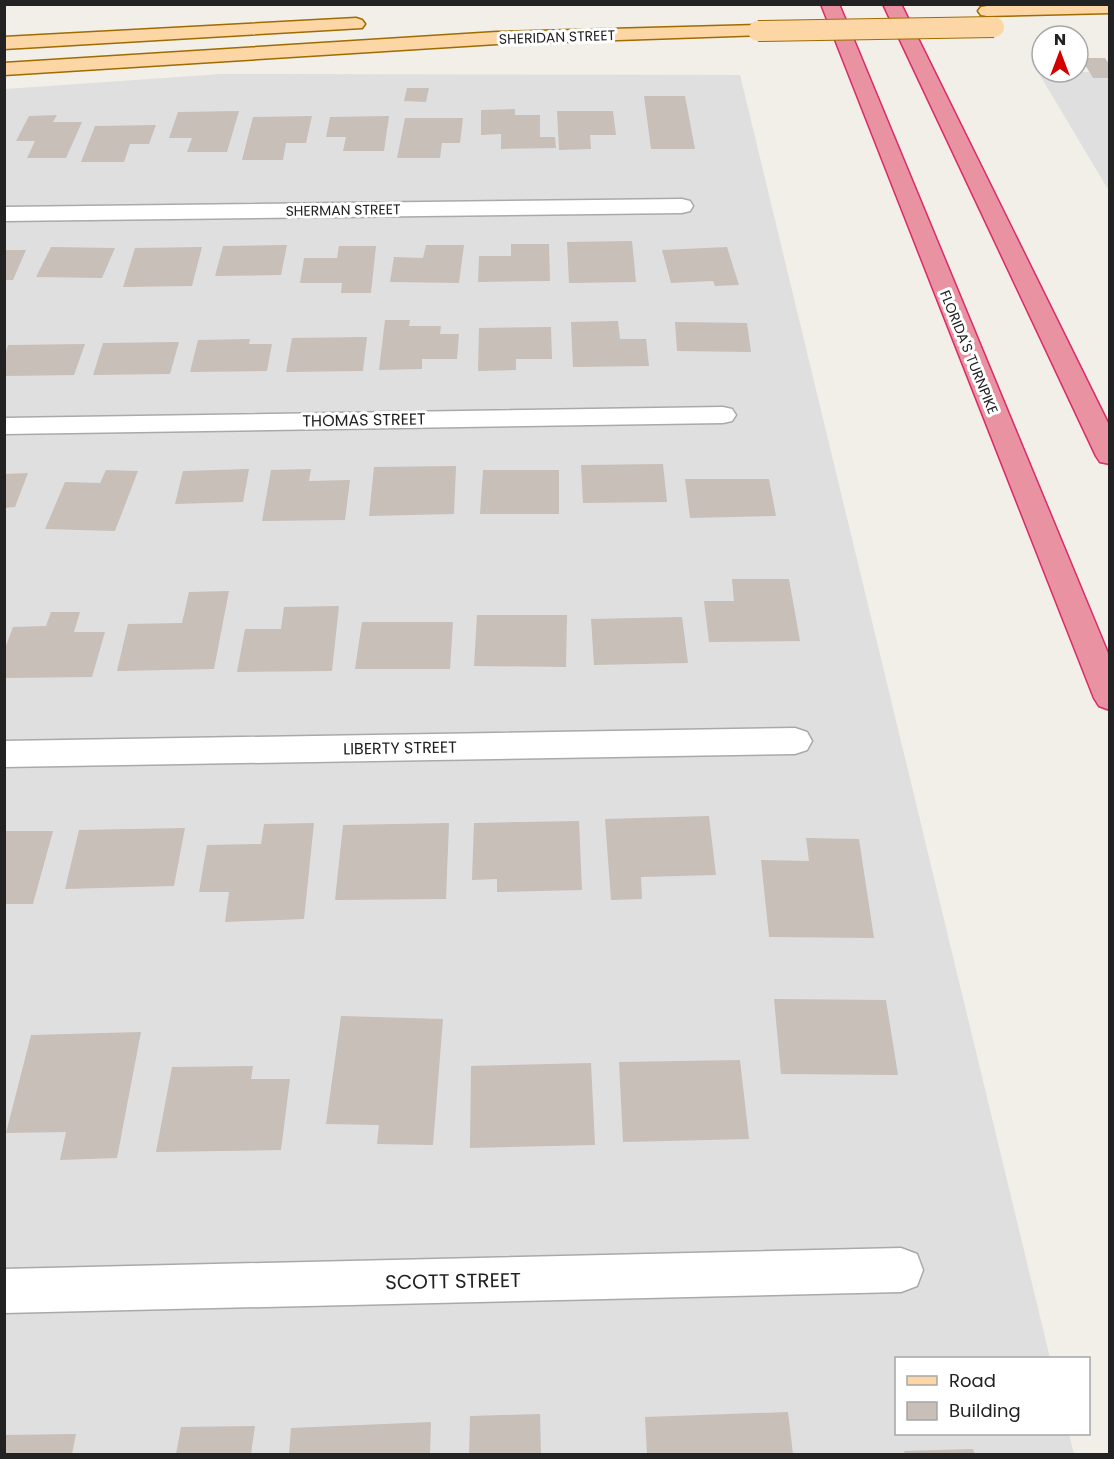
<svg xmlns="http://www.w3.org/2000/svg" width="1114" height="1459" viewBox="0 0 1114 1459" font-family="Poppins,sans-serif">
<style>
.residential{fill:#e0dfdf}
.building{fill:#c7bfb8}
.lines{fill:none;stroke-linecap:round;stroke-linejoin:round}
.minor-casing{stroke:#a9a9a9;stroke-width:3}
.primary-casing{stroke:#a06b00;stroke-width:3}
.motorway-casing{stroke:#dc2a67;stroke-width:3}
.minor{fill:#fff;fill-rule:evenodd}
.primary{fill:#fcd6a4;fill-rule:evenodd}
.motorway{fill:#e892a2;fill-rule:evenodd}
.primary-bridge-casing{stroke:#a06b00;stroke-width:22;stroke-linecap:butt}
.primary-bridge{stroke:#fcd6a4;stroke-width:20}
.labels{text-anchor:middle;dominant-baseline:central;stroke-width:6;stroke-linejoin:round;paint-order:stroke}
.far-street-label{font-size:14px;fill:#222;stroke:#fff}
.street-label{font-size:16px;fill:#222;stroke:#fff}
.near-street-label{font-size:20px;fill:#222;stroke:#fff}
</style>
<rect width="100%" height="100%" fill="#f2efe9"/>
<path class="residential" d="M1038 72H1109V191Z
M221 74 740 75 1050 1358H896V1434H1069L1074 1454H5V89Z"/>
<path class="building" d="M1081 58H1105L1110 65V78H1093Z
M407 88H429L426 102 404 101Z
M644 96H685L695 149H651Z
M515 109V115H540V137H555L556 148 501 149V134L481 135V110Z
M239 111 227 152H187L192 138H169L178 112Z
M557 111H613L616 135H590L591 149 559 150Z
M57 115 53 122H82L66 158H27L35 141H16L29 116Z
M312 116 306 143H286L283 160H242L253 117Z
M389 116 384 151H343L346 137H326L330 117Z
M405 118H463L460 143H442L440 158H397Z
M156 125 149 144H130L124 162H81L95 126Z
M632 241 636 282 569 283 567 242Z
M511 244H549L550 281 478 282 479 256H511Z
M287 245 281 275 215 276 223 246Z
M426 245H464L459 283 390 282 394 257 423 258Z
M339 246H376L371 293H341L342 283H300L304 258H337Z
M51 247 115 248 102 278 36 277Z
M202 247 192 286 123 287 135 248Z
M727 247 739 285 715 286 713 281 671 283 662 250Z
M4 250H26L13 280H4Z
M385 320H410L409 326H441L440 334H459L457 359H422V369L379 370Z
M618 321 620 339H646L649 366 573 367 571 322Z
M675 322 747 323 751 352 677 351Z
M551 327 552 359H516V370L478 371 479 328Z
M367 337 363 371 286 372 292 338Z
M250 339 249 344H272L267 371 190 372 198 340Z
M179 342 170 374 93 375 103 343Z
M85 344 74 375 5 376V355L8 345Z
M663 464 667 502 583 503 581 465Z
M456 466 454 514 369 516 374 467Z
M249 469 243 502 175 504 183 471Z
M311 469 309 481 350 480 345 520 262 521 271 470Z
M106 470 138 471 115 531 45 529 65 482 100 483Z
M483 470H559V514H480Z
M28 473 15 507 4 508V474Z
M685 479H769L776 516 690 518Z
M732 579H789L800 641 709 642 704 601H734Z
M229 591 214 669 117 671 128 624 182 623 189 592Z
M339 606 332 671 237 672 245 629H281L284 607Z
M51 612H80L74 632H105L92 677 4 678V651L13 627 46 626Z
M477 615H567L566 667 474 666Z
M682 617 688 663 594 665 591 619Z
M362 622H453L450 669H355Z
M709 816 716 875 641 877 642 899 611 900 605 819Z
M579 821 582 890 497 892V879L472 880 474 823Z
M314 823 304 919 225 922 229 892H199L207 845 261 844 264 824Z
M449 823 446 899 335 900 343 825Z
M185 828 174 886 65 889 79 830Z
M4 831H53L33 904H4Z
M806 838 859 839 874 938 769 937 761 860 809 861Z
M774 999 886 1000 898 1075 781 1074Z
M341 1016 443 1019 433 1145 377 1144 379 1125 326 1124Z
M141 1032 117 1158 60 1160 66 1132 6 1133 31 1035Z
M740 1060 749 1139 623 1142 619 1062Z
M591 1063 595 1145 470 1148 471 1066Z
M253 1066 251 1079H290L281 1150 156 1152 172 1067Z
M788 1412 793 1454H647L645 1417Z
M540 1414 541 1454H469L470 1416Z
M431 1422 430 1454H289L291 1428Z
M255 1426 251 1454H176L181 1427Z
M76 1434 72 1454H4V1435Z
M973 1449 975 1454H905L904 1451Z"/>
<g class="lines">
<defs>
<path id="minor" d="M682 199 690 201 693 206 690 211 682 213 4 221V207Z
M723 407 732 409 736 415 732 421 723 423 4 434V418Z
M795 728 807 732 812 741 807 750 795 754 4 767V741Z
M901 1248 917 1254 923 1270 917 1286 901 1292 4 1313V1269Z"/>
<path id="primary" d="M1031 4H1110V13L987 16 981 15 978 11 981 7 987 6Z
M356 18 362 20 365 24 362 28 4 49V37Z
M758 25 765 27 767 31 765 35 497 44 4 75V63L497 32Z"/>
<path id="motorway" d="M821 4H839L1110 658V710L1099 706 1094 698Z
M883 4H901L1110 427V464L1100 462 1096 456Z"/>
</defs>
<use href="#minor" class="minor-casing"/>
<use href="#primary" class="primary-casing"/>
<use href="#motorway" class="motorway-casing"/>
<use href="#minor" class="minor"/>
<use href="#primary" class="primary"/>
<use href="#motorway" class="motorway"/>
<defs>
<path id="primary-bridge" d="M758 31 994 27"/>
</defs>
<use href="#primary-bridge" class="primary-bridge-casing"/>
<use href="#primary-bridge" class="primary-bridge"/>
</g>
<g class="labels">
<g class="far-street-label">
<text transform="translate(557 37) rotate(-2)">SHERIDAN STREET</text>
<text transform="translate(343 210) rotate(-1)">SHERMAN STREET</text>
<text transform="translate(969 352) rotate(68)">FLORIDA'S TURNPIKE</text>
</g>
<g class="street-label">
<text transform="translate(364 420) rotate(-1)">THOMAS STREET</text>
<text transform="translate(400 748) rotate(-1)">LIBERTY STREET</text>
</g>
<g class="near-street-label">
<text transform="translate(453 1281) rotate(-1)">SCOTT STREET</text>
</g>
</g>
<rect width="1114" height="1459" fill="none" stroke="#222222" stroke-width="12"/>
<rect x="895" y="1357" width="195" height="78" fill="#ffffff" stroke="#a7a7a7" stroke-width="1.5"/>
<rect x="907" y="1376" width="30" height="9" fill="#fcd6a4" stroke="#a7a7a7" stroke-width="1.5"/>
<text x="949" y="1387" font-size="18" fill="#222222">Road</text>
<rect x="907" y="1402" width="30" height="18" fill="#c7bfb8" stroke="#a7a7a7" stroke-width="1.5"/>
<text x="949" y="1417" font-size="18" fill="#222222">Building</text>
<g transform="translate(1060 54)"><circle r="28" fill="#ffffff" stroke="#a7a7a7" stroke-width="1.5"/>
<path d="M0-4.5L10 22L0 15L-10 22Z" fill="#d40000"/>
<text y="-9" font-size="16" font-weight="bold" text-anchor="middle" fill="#222222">N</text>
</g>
</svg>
